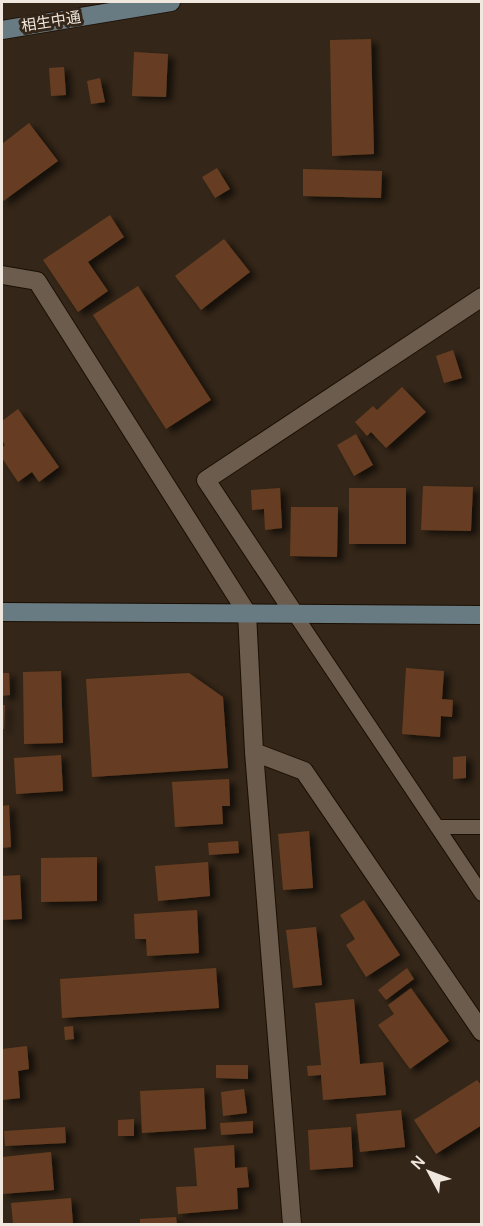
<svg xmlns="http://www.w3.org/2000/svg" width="483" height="1226" viewBox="0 0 483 1226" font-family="Manrope,'Noto Sans JP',sans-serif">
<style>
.building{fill:#663e20;filter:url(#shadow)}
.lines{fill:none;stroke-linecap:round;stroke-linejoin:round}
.lane-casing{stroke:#1b0f03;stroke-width:16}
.street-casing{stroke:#1b0f03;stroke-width:20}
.secondary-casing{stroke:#1b0f03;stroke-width:20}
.lane{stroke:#6c5c4d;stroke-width:14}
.street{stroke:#6c5c4d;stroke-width:18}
.secondary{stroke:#697b82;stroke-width:18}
.labels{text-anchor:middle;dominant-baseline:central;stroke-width:6;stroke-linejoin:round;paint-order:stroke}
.street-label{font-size:15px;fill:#f0e7de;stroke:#342618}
</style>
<defs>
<filter id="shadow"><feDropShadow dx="6" dy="4" stdDeviation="3" flood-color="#0009"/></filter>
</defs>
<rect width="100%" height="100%" fill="#342618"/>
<path class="building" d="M371 39 374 154 332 156 330 40Z
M134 52 168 54 166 97 132 96Z
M64 67 66 95 51 96 49 68Z
M100 78 105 102 91 104 87 81Z
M29 123 58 161 2 202V144Z
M217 168 230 189 215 198 202 177Z
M303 169 382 171 381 198 303 196Z
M110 215 124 237 88 262 108 291 78 312 43 260Z
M224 239 250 272 201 310 175 276Z
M138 286 211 400 166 429 93 315Z
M453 350 462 378 444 383 436 356Z
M402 387 426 412 386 448 371 432 367 436 355 422 373 406 377 410Z
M18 409 59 467 39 482 32 472 18 482 2 458V448L5 445 2 440V421Z
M356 434 373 465 354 476 337 445Z
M423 486 473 487 471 531 421 530Z
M280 488 282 528 265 530 264 509 252 510 251 490Z
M349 488H406V544H349Z
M291 507H338L337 557 290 556Z
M406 668 444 671 442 699 453 700 452 717 441 716 440 737 402 734Z
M61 671 63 743 24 744 23 672Z
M2 673H9L10 695 2 696Z
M189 673 223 697 228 768 92 777 86 679Z
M2 705H5L4 729H2Z
M61 755 63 791 16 794 14 758Z
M466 756V778L453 779V757Z
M229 779 230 806H222L223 824 175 827 172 782Z
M9 805 11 847 2 848V806Z
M309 831 313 888 283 890 278 834Z
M238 841 239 853 209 855 208 843Z
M97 857V901L41 902V858Z
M208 862 210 896 158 901 155 866Z
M20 875 22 919 2 920V876Z
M364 900 400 955 366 977 346 945 355 939 340 915Z
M197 910 199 953 147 956 146 939H135L134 914Z
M316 927 322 985 293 988 286 930Z
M216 968 219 1008 62 1018 60 979Z
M407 968 414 979 386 1000 378 990Z
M411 988 449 1041 410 1069 378 1025 394 1014 388 1005Z
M354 999 360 1064 383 1062 386 1095 323 1100 321 1075 308 1076 307 1066 321 1065 315 1003Z
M73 1026 74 1039 65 1040 64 1027Z
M27 1046 29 1069 18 1071 20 1098 2 1100V1049Z
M216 1065H248V1079L216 1078Z
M477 1080 482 1086V1125L436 1154 414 1120Z
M204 1088 206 1129 142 1133 140 1091Z
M244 1089 247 1113 223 1116 221 1092Z
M401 1110 405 1147 360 1152 356 1114Z
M134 1119V1136H118V1120Z
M253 1121V1133L221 1135 220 1123Z
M65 1127 66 1143 5 1146 4 1131Z
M351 1127 353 1167 310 1170 308 1130Z
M234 1145 235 1168 247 1167 249 1187 237 1188 238 1209 178 1214 176 1187 197 1186 194 1148Z
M51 1152 54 1190 2 1194V1157Z
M71 1198 73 1224H13L11 1203Z
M176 1217 177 1224H140V1219Z"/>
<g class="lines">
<defs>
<path id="lane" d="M294 613 482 894
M437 827H482"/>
<path id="street" d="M2 275 37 281 247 613 254 752 292 1224
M294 613 206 480 482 297
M254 752 304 771 482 1032"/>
<path id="secondary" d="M2 30 171 2
M2 612 482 615"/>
</defs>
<use href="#lane" class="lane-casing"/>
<use href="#street" class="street-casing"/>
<use href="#secondary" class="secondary-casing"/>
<use href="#lane" class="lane"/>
<use href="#street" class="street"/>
<use href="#secondary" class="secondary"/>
</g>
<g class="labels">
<g class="street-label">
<text transform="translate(51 21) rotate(-9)">相生中通</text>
</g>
</g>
<rect width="483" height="1226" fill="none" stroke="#f0e7de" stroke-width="6"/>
<g transform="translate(429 1172) rotate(311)" stroke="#342618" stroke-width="4.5" paint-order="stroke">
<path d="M0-4.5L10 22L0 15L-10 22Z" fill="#f0e7de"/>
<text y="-9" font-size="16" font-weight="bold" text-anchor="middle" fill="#f0e7de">N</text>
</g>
</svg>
